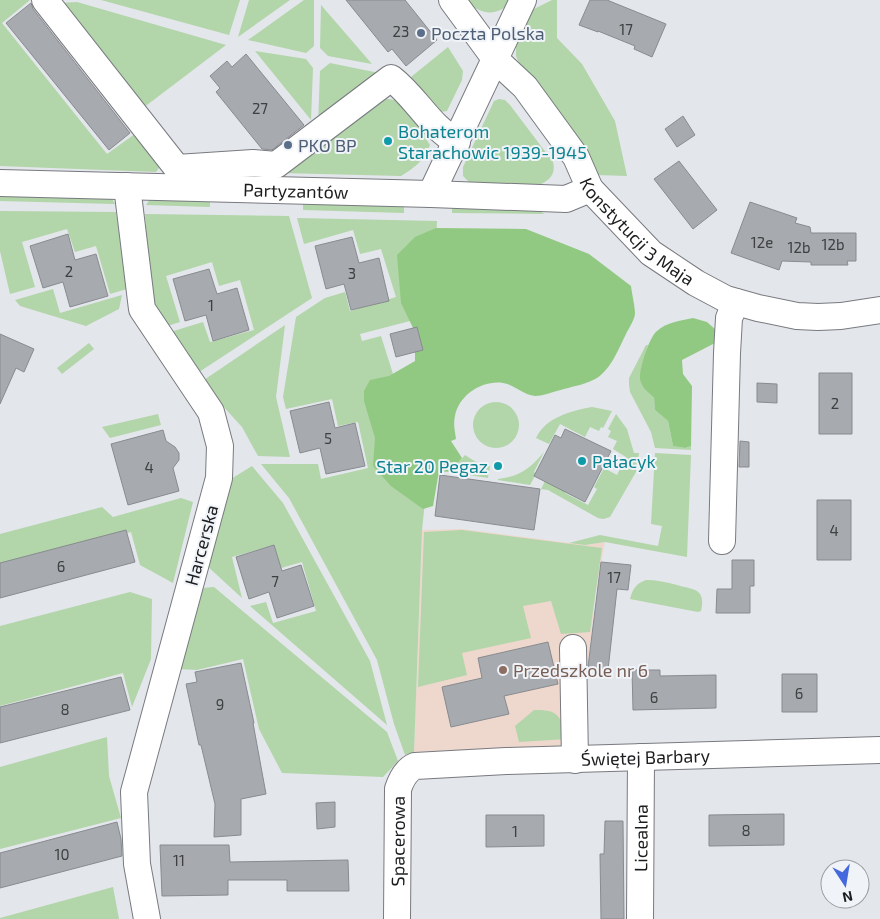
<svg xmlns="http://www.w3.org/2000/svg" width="880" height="919" viewBox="0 0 880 919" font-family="'Exo 2',sans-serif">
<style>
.education{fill:#eed7cc}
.green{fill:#b2d5a9}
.forest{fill:#91c982}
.building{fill:#a7aaae;stroke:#888b8f}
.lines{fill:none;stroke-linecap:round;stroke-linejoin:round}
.minor-casing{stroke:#787a7f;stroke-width:28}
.minor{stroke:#fff;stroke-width:26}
.service-dot{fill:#5c6f8a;stroke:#f0f4f8;stroke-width:2}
.culture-dot{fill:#0f9aa8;stroke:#f0f4f8;stroke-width:2}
.education-dot{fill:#8d6e63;stroke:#f0f4f8;stroke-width:2}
.labels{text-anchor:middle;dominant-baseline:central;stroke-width:4;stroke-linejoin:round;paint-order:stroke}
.number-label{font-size:15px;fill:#3e4041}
.service-label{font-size:18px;fill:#4e5e75;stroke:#f0f4f8;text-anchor:start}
.culture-label{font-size:18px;fill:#0d838f;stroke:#f0f4f8;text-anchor:start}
.street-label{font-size:18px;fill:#1b1c1d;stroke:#f0f4f8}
.education-label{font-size:18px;fill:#785e54;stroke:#f0f4f8;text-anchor:start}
</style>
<rect width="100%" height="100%" fill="#e3e6eb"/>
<path class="education" d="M462 529 585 545 605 542 595 595 581 745 414 752 422 530Z"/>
<path class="green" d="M0 0H30L2 23 107 154 139 131 164 161 156 172 0 166Z
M101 0H240L229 35Z
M249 0H290L238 37Z
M304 0H314V46L306 53 248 40Z
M466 0H513C499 17 480 16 466 0Z
M552 0H557V38L582 64 615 121 627 176 597 175 521 68 516 56V46L530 11Z
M77 2 226 45 143 108 59 3Z
M321 5 372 64 328 56 320 48Z
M448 47 463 71 462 80 447 111 440 112 411 77Z
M255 51 306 59 313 68 311 120Z
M330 63 379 73 318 127 320 71Z
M382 98 401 101 428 131 426 139 430 145C422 162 417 166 401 176L282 173Z
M499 99 505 100 510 105 553 162C556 174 550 180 539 185L471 184 463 176V167L494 101Z
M0 195 111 197 115 204 0 201Z
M151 198 210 200V207L146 205Z
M303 202 404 205V213L303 210Z
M452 207H530L545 214 452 213Z
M0 211 116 212 127 289 110 294 96 246 75 252 67 229 22 242 35 287 10 294 0 251Z
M145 214 289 216 312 298 196 374 167 333 203 322 210 342 254 330 240 280 219 286 212 262 166 276 180 322 161 328 151 310Z
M297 218 437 221 433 315 360 334 362 341 381 336 427 482 422 530 414 752 405 755 394 724 377 660 289 498 261 464H318L321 479 368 468 358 422 338 426 332 399 286 409 283 397 296 317 325 298 345 292 350 311 396 297 381 249 360 254 353 230 304 244Z
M53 289 60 313 122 295 119 309 86 326 20 306 15 300Z
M285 325 276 397 290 457 258 456 242 427 201 382Z
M89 343 94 349 62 374 57 368Z
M646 345H648C642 370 633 379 654 398L655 410 668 421 673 446 685 448 691 446V450L655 448 651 432 630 392 629 384V378Z
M473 425a23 23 0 1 1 46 0a23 23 0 1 1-46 0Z
M592 407 612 411 603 428 601 427 599 431 590 427 585 437 560 424 549 444 536 438C546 417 571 411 592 407Z
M158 414 161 425 110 438 102 427Z
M616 414 627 429 634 453H639L636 472 610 517 603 519 598 518 548 490 541 489 546 479 566 490 565 493 588 505 597 489 594 487 604 468 617 475 626 457 613 449 617 441 608 437 611 431 608 429Z
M544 452 534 472 536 474 530 485 498 480V479C519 477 531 468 544 452Z
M655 453 691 455 687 557 605 542 585 545 569 543 600 535 658 546 662 526 651 524Z
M465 455 479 464 490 466 488 478 450 472Z
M252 466 283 503 370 661 387 725 250 606 266 602 273 623 316 611 302 562 281 568 274 545 232 557 242 598 205 564 231 479Z
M181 498 193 502 173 583 140 565 131 532 0 566V534L102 507 113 517Z
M462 530 602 548 590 632 561 634 551 601 523 606 531 638 462 653 467 675 418 687 424 532Z
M646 580C657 580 666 582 677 585 694 590 706 588 701 611L698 612 630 599C633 588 636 584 646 580Z
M214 587 387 732 398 761 383 777 282 773 259 729 243 659 197 670 178 669 202 588Z
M130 592 152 599 151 659 132 707 123 673 0 706V626Z
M534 710C559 709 561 717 567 739L519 742 515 726Z
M107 737 109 776 121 818 0 849V767Z
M113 887 119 919H0V918Z"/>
<path class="forest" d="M436 228 526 229 589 254 631 286C632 294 635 307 635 313 635 319 629 328 626 334 619 348 611 369 597 378 587 384 575 386 564 389 555 391 544 396 535 396 523 395 515 385 503 383 482 380 459 395 455 416 453 424 455 431 456 439L451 441 462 458 450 472 439 471 433 506 423 509 391 486 373 466 375 438 364 401V391L370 380 389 376 415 361V332L401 303 397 255 415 237Z
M693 318 707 322 716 330 715 343 682 360 683 374 692 386 691 446 685 448 673 446 668 421 655 410 654 398C648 392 642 388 640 379 639 370 649 337 657 331 667 322 680 321 693 318Z"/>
<path class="building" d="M346 0H405L437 40 406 66 392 49 388 52Z
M590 0H607L666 24 652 57 634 49 635 46 598 31V32L579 25Z
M31 3 33 9 130 133 109 150 6 23Z
M246 54 304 125 272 150 262 149 216 92 220 88 210 76 227 61 232 67Z
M683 116 695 135 677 147 665 129Z
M679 161 717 210 693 229 654 179Z
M750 202 797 218 795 223 810 227 811 233H856V261H847L848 265H811V262L782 261 779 270 731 253Z
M68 234 75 260 96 254 108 296 70 307 63 282 43 288 30 246Z
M352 237 359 263 379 258 389 301 351 310 344 284 326 289 315 246Z
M209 269 217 294 237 288 249 330 213 341 206 315 185 321 173 279Z
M417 327 423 350 396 357 390 334Z
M0 334 34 349 24 372 16 368 0 404Z
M819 373H852V434H819Z
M757 383 777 384V403L757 402Z
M329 402 335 428 355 423 365 466 326 474 320 448 300 453 290 411Z
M565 429 611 451 585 502 534 476 555 435 561 438Z
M163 430 166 441 175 447 179 453V460L173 468 179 491 128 505 111 444Z
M740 441 749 442V467H739Z
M440 475 540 489 534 530 435 516Z
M817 500H851V560H817Z
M126 530 135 562 0 598V563Z
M274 545 282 571 301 565 314 606 277 618 269 592 249 599 236 557Z
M732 560H754V586H750V613H716L717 589H732Z
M601 562 631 565 628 590 617 589 608 670 588 667Z
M548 642 558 684 504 696 509 714 451 727 442 687 482 678 478 658Z
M241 663 254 723H253L266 794 241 799V835L214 837 215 804 201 745H199L186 684 197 682 195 672Z
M632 670H660V676L716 675V708L633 710Z
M782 674H817V712H782Z
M121 677 130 710 0 743V707Z
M335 802V827L317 829 316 803Z
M784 814V845L709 846V815Z
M486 815H544V846L486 847Z
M605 821H623L624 919H601L600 854H604Z
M117 822 121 839 122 856 0 888V853Z
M160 845H229L230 862 348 860 349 891H287V880H228V895L162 896Z"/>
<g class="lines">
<defs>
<g id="minor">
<path d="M45 0 177 168 182 184"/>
<path id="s1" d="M452 0 496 60 525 87 576 157 590 189 651 253 696 283 726 299 758 308 797 316 818 317 841 316 880 310"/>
<path d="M177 168 253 163 276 165 391 78C416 97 429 126 457 142"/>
<path id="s2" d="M0 183 431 194 566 199 590 189"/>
<path d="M127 186 142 309 211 412 220 446 219 478 134 792 137 864 147 919"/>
<path d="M431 194 523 0"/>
<path d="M722 541 727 353 729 318 736 302"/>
<path d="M573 648 575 760"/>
<path id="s3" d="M397 919 398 789C401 780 406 770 415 766L506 761 880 750"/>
<path id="s4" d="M640 919 641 757"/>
</g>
</defs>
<use href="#minor" class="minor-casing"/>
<use href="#minor" class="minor"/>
</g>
<g class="service-dot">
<circle cx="421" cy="33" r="5"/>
<circle cx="288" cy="145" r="5"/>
</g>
<g class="culture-dot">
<circle cx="388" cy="141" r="5"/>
<circle cx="582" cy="461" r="5"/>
<circle cx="498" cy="466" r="5"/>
</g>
<circle class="education-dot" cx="503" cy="670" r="5"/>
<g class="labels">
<g class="number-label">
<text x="626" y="29">17</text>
<text x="401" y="31">23</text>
<text x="260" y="108">27</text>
<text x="762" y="242">12e</text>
<text x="833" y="244">12b</text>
<text x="799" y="247">12b</text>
<text x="69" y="271">2</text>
<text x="352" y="273">3</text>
<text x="211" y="305">1</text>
<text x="835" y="403">2</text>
<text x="328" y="438">5</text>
<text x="149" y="467">4</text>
<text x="834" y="530">4</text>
<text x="61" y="566">6</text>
<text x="614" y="577">17</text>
<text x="275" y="581">7</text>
<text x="799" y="693">6</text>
<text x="654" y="697">6</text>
<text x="220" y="704">9</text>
<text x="65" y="709">8</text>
<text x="746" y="830">8</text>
<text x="515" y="831">1</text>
<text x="62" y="854">10</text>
<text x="179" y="860">11</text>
</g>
<g class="service-label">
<text x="431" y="33">Poczta Polska</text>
<text x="298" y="145">PKO BP</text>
</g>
<g class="culture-label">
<text x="398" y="131">Bohaterom<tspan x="398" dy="21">Starachowic 1939-1945</tspan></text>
<text x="592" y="461">Pałacyk</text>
<text x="488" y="466" text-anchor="end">Star 20 Pegaz</text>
</g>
<g class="street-label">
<text stroke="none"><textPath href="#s2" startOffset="296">Partyzantów</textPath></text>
<text stroke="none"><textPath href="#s1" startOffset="299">Konstytucji 3 Maja</textPath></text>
<text transform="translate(201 545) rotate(-75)">Harcerska</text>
<text stroke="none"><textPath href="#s3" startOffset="390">Świętej Barbary</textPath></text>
<text stroke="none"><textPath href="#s4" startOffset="81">Licealna</textPath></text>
<text stroke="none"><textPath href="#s3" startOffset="78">Spacerowa</textPath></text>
</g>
<g class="education-label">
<text x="513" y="670">Przedszkole nr 6</text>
</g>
</g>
<g transform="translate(845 884) rotate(168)"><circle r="24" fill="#f0f4f8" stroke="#9b9ea0"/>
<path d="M0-4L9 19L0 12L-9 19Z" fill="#4569dc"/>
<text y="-8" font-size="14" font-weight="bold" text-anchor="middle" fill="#1b1c1d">N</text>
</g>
</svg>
